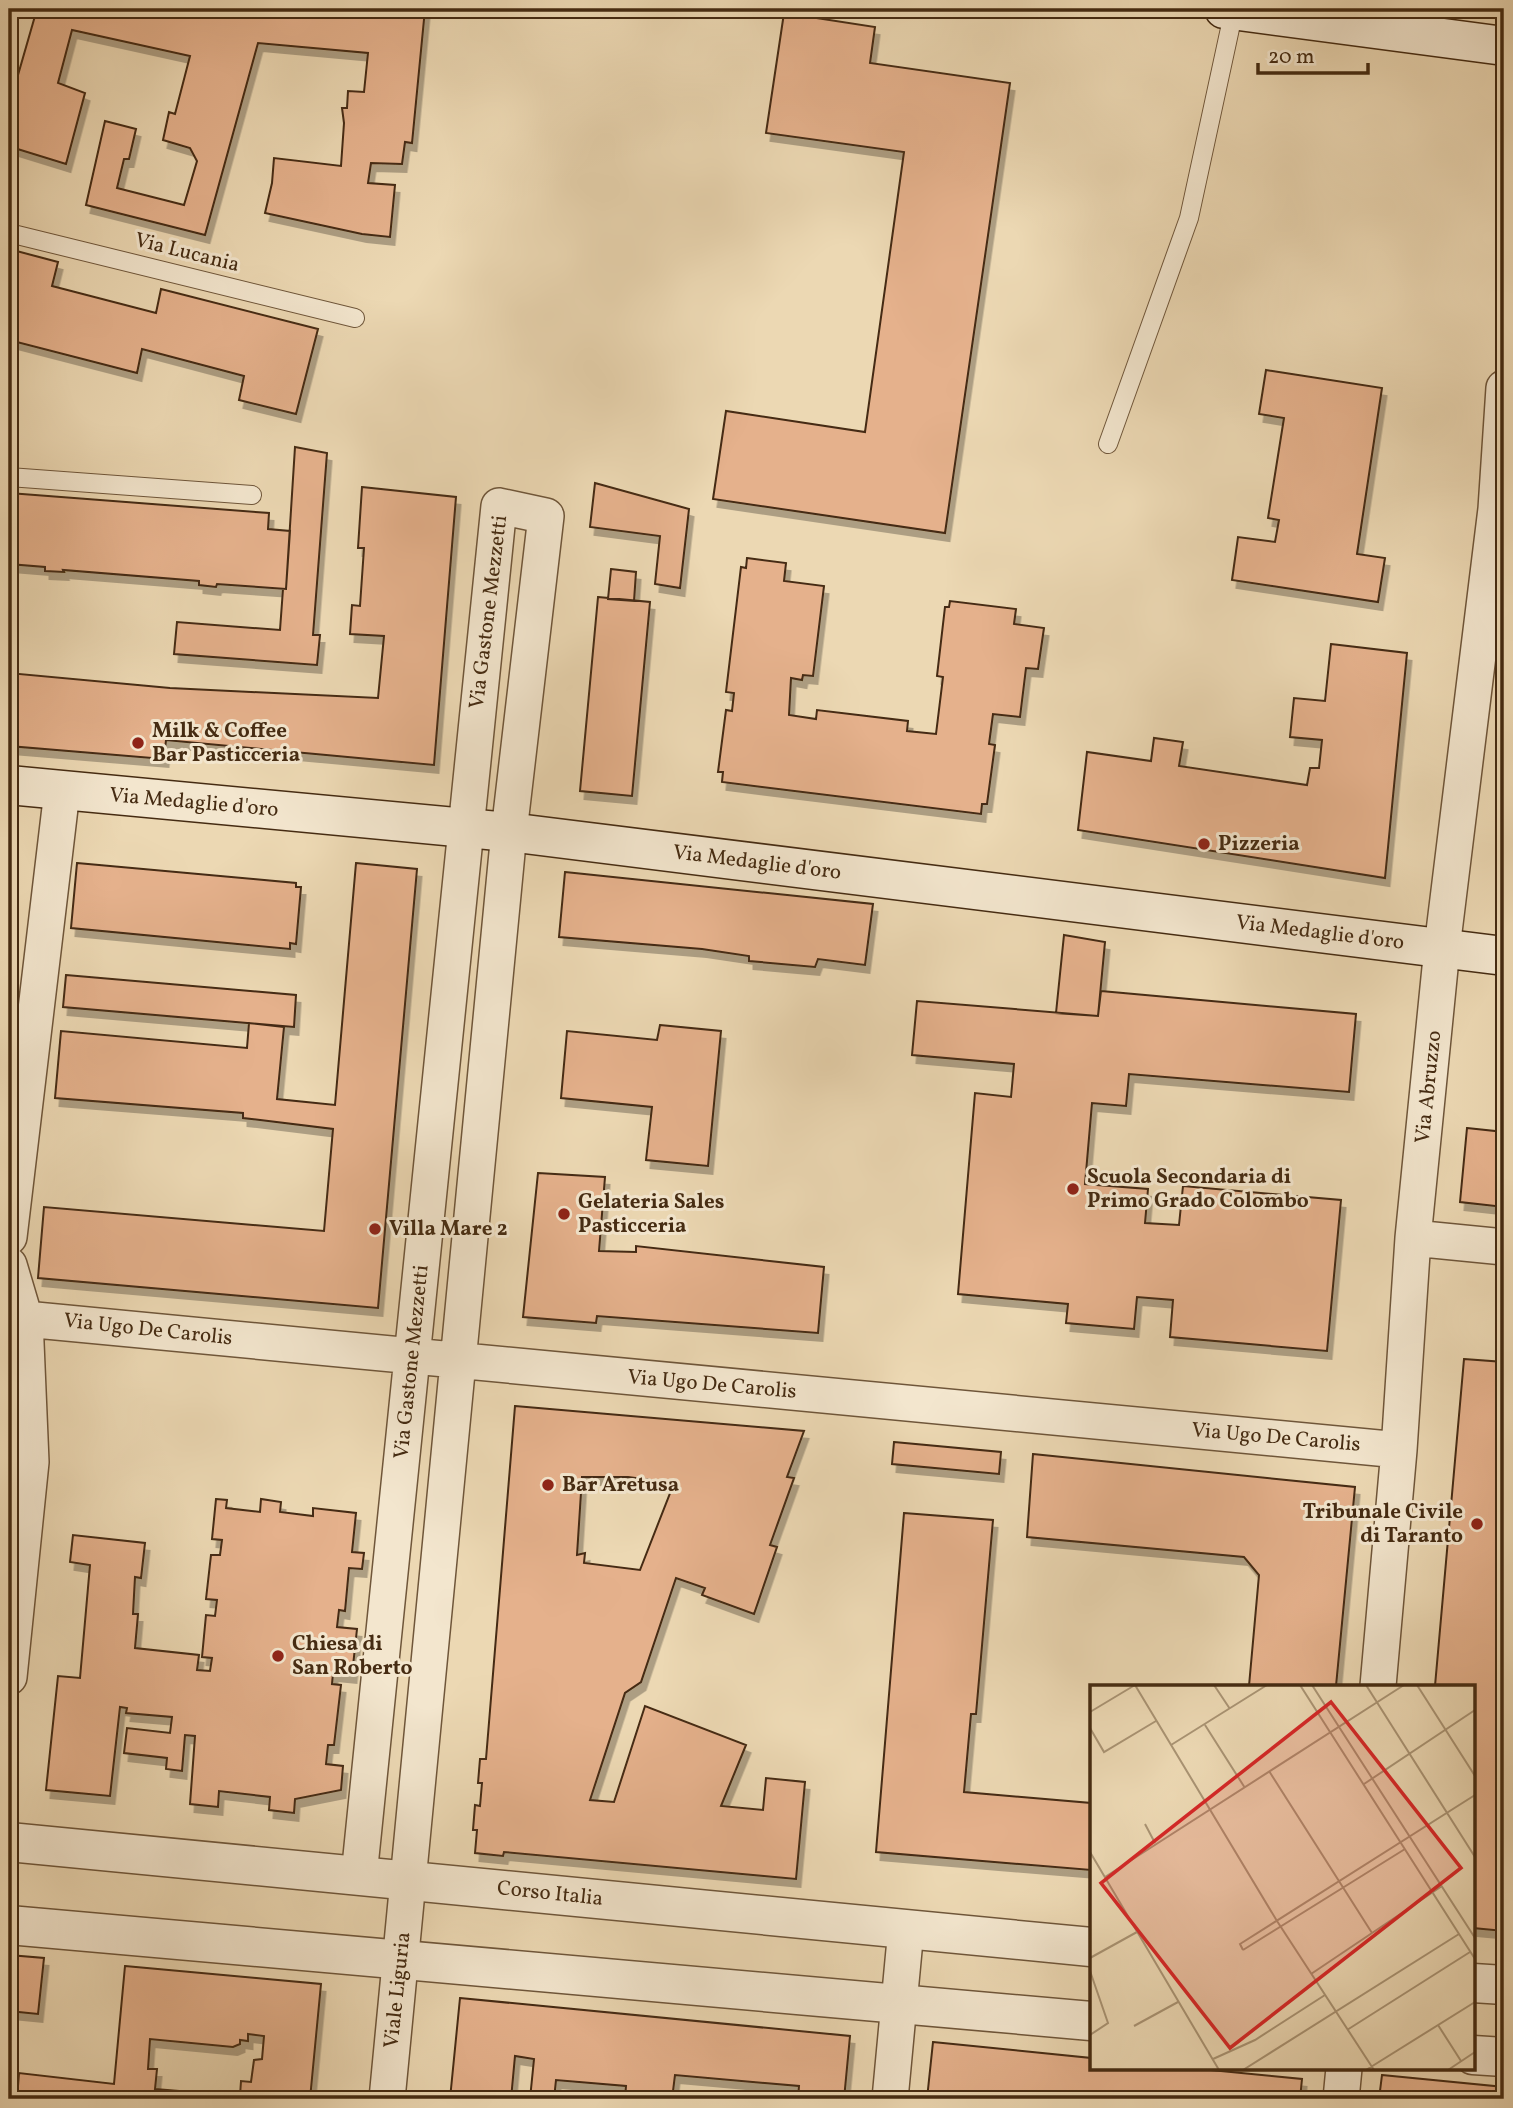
<svg xmlns="http://www.w3.org/2000/svg" width="1513" height="2108" viewBox="0 0 1513 2108" font-family="Vollkorn,serif">
<style>
.building{fill:#e5b18c;stroke:#452b12;stroke-width:2;fill-rule:evenodd;filter:url(#shadow)}
.lines{fill:none;stroke-linecap:round;stroke-linejoin:round}
.service-casing{stroke:#6f563a;stroke-width:20}
.minor-casing{stroke:#6f563a;stroke-width:38}
.tertiary-casing{stroke:#6f563a;stroke-width:41}
.secondary-casing{stroke:#452b12;stroke-width:41}
.service{stroke:#f3e6ce;stroke-width:18}
.minor{stroke:#f3e6ce;stroke-width:35}
.tertiary{stroke:#f3e6ce;stroke-width:38}
.secondary{stroke:#f3e6ce;stroke-width:38}
.poi-dot{fill:#8f2418;stroke:#f3e6ce;stroke-width:2.5}
.labels{text-anchor:middle;dominant-baseline:central;stroke-width:6;stroke-linejoin:round;paint-order:stroke}
.street-label{font-size:21px;fill:#452b12;stroke:#f3e6ce}
.poi-label{font-size:21px;font-weight:bold;fill:#452b12;stroke:#f3e6ce;text-anchor:start}
.inset-road{fill:none;stroke:#a99373;stroke-width:2}
.view{fill:#d62828;fill-opacity:0.15;stroke:#d62828;stroke-width:3.5}
.inset-edge{fill:none;stroke:#452b12;stroke-width:3.5}
</style>
<defs>
<filter id="shadow"><feDropShadow dx="4.5" dy="8" stdDeviation="0" flood-color="#0004"/></filter>
</defs>
<rect width="100%" height="100%" fill="#ecd8b3"/>
<filter id="stains"><feTurbulence type="fractalNoise" baseFrequency=".00286" numOctaves="4"/><feColorMatrix values="0 0 0 0 .2 0 0 0 0 .09 0 0 0 0 .02 0 0 0 .5 -.17"/></filter>
<radialGradient id="worn" r=".72"><stop offset=".6" stop-color="#630" stop-opacity="0"/><stop offset="1" stop-color="#630" stop-opacity=".3"/></radialGradient>
<path class="building" d="M37 9H425L412 143 405 142 402 164 371 163 368 183 395 185 390 237 362 234 265 213 272 183 274 158 341 166 344 123 342 108H347L348 91 364 92 368 53 258 43 205 235 86 205 105 121 136 129 129 159H124L117 188 184 205 197 161 190 148 163 140 169 112 175 114 190 56 72 30 58 83 85 93 66 164 11 147 18 75Z
M784 13 875 27 870 63 1010 83 945 533 713 499 726 411 865 432 904 152 766 133Z
M9 249 58 262 52 286 156 313 161 289 318 329 296 414 239 400 244 376 142 349 137 373 9 340Z
M1266 370 1382 388 1357 554 1385 558 1378 602 1232 580 1238 537 1275 542 1279 520 1268 518 1284 418 1259 414Z
M295 447 327 453 313 635H320L317 665 174 654 177 622 280 630 283 589H286Z
M595 483 689 509 680 588 655 584 660 536 590 527Z
M362 487 456 497 434 765 166 740 164 759 9 746V673L170 688 378 698 384 636 350 634 352 605 360 606 364 548H358Z
M9 493 269 513 268 529 290 531 286 589 217 584 216 587 199 585V581L63 570 64 572 45 571V567L9 564Z
M747 558 786 563 784 581 824 586 813 676 803 675 802 680 791 678 789 715 816 719 817 710 908 721 907 731 936 734 943 677 937 676 945 607H949L950 601 1016 609 1014 624 1044 628 1038 669 1026 668 1020 717 993 714 989 744 995 745 987 804H982L981 814 722 782 723 772H718L726 710 732 711 734 693 726 692 741 567 746 568Z
M611 569 636 572 634 601 608 599Z
M598 597 650 602 632 796 580 791Z
M1331 644 1407 653 1385 878 1078 830 1087 752 1151 761 1154 738 1183 742 1179 766 1307 785 1310 768H1319L1322 740 1290 737 1294 698 1325 701Z
M77 863 296 883V887H301L296 944 290 943V949L71 928Z
M356 863 417 869 378 1308 38 1278 44 1207 324 1231 333 1129 243 1118V1113L55 1098 61 1031 247 1048 249 1023 284 1027 277 1099 335 1105Z
M565 872 873 904 865 965 818 959 815 967 749 961V956L702 949 559 937Z
M1064 935 1105 942 1098 1016 1056 1013Z
M66 975 296 995 294 1027 63 1007Z
M1101 991 1356 1014 1349 1092 1129 1074 1126 1106 1092 1103 1085 1184 1148 1189 1145 1223 1179 1225 1183 1186 1341 1200 1327 1351 1170 1337 1173 1300 1137 1297 1134 1329 1066 1323 1068 1304 958 1294 975 1093 1011 1097 1014 1064 912 1055 917 1001 1098 1016Z
M660 1025 721 1031 708 1166 646 1160 652 1107 561 1098 567 1031 657 1040Z
M1467 1128 1504 1132V1207L1460 1202Z
M538 1173 605 1177 599 1251 636 1252V1246L824 1267 818 1333 597 1316 596 1323 523 1317Z
M1464 1359 1504 1362V1763L1501 1762 1500 1790H1504V1931L1473 1928V1686H1435Z
M515 1406 804 1431 787 1477 794 1478 770 1545 777 1547 754 1614 702 1595 705 1588 676 1578 641 1682 625 1693 590 1800 614 1802 645 1706 746 1745 721 1806 763 1810 766 1778 805 1782 796 1879 504 1852 503 1856 475 1853 477 1830H473L475 1805 480 1806 482 1783H478L480 1759H486ZM582 1477H628L674 1483 640 1570 584 1563 585 1553 577 1555Z
M894 1442 1001 1452 999 1474 892 1464Z
M1033 1454 1355 1487 1336 1686H1249L1259 1575 1244 1557 1027 1537Z
M216 1499 227 1500 226 1508 260 1512 261 1499 281 1502 280 1512 313 1516V1508L356 1513 352 1552 364 1553 362 1569 349 1568 345 1611 339 1610 337 1627 357 1629 352 1675 333 1673 332 1684 341 1685 334 1745H328L326 1764 343 1766 341 1790 295 1799 294 1813 269 1810 270 1797 219 1791 218 1807 190 1804 195 1736 185 1735 182 1771 166 1769 167 1758 124 1753 127 1728 170 1733 172 1717 126 1713 127 1708 120 1707 110 1796 46 1790 58 1676 80 1678 90 1565 70 1562 73 1535 145 1543 141 1578 135 1577 134 1595 133 1614H138L135 1648 199 1655 197 1670 210 1671 212 1658 202 1657 206 1615 215 1616 217 1600 206 1599 211 1555H220L222 1540 212 1539Z
M904 1513 993 1520 976 1714H971L964 1792 1091 1803V1870L876 1852Z
M9 1955 44 1958 38 2014 9 2011Z
M125 1966 321 1984 310 2099H17L19 2073 114 2084ZM248 2034 264 2036 262 2059 254 2060 251 2082 241 2081 240 2096 155 2089 157 2069H148L150 2039 233 2047 240 2044V2040L248 2041Z
M460 1998 850 2036 844 2099H798L799 2086 675 2075 672 2099H625L626 2086 556 2080 554 2099H530L534 2059 515 2056 511 2099H450Z
M933 2042 1091 2058V2068H1190L1302 2079 1300 2099H927Z
M1382 2075 1504 2087V2099H1379Z"/>
<g class="lines">
<defs>
<path id="service" d="M9 233 355 318
M1108 444 1189 218 1234 10
M9 477 252 495"/>
<path id="minor" d="M9 1237 62 791
M1413 1238 1504 1247
M9 1265 25 1319 31 1462 9 1677
M25 1319 1399 1450
M1378 1686 1399 1450 1413 1238 1442 948 1496 509 1504 388
M359 1876 499 506 546 516 509 832 387 2099
M890 2099 906 1929
M1341 2099 1344 2068"/>
<path id="tertiary" d="M9 1842 1091 1947
M9 1925 1091 2021
M1473 1983 1504 1985
M1473 2055 1504 2057"/>
<path id="secondary" d="M1224 9 1504 46
M9 785 509 832 1504 956"/>
</defs>
<use href="#service" class="service-casing"/>
<use href="#minor" class="minor-casing"/>
<use href="#tertiary" class="tertiary-casing"/>
<use href="#secondary" class="secondary-casing"/>
<use href="#service" class="service"/>
<use href="#minor" class="minor"/>
<use href="#tertiary" class="tertiary"/>
<use href="#secondary" class="secondary"/>
</g>
<g class="poi-dot">
<circle cx="138" cy="743" r="7"/>
<circle cx="1204" cy="844" r="7"/>
<circle cx="1073" cy="1189" r="7"/>
<circle cx="564" cy="1214" r="7"/>
<circle cx="375" cy="1229" r="7"/>
<circle cx="548" cy="1485" r="7"/>
<circle cx="1477" cy="1524" r="7"/>
<circle cx="278" cy="1656" r="7"/>
</g>
<g class="labels">
<g class="street-label">
<text transform="translate(187 253) rotate(14)">Via Lucania</text>
<text transform="translate(489 612) rotate(-83)">Via Gastone Mezzetti</text>
<text transform="translate(194 803) rotate(5)">Via Medaglie d'oro</text>
<text transform="translate(757 863) rotate(7)">Via Medaglie d'oro</text>
<text transform="translate(1320 933) rotate(7)">Via Medaglie d'oro</text>
<text transform="translate(1429 1087) rotate(-84)">Via Abruzzo</text>
<text transform="translate(148 1330) rotate(6)">Via Ugo De Carolis</text>
<text transform="translate(412 1362) rotate(-84)">Via Gastone Mezzetti</text>
<text transform="translate(712 1385) rotate(5)">Via Ugo De Carolis</text>
<text transform="translate(1276 1438) rotate(5)">Via Ugo De Carolis</text>
<text transform="translate(550 1894) rotate(6)">Corso Italia</text>
<text transform="translate(398 1990) rotate(-84)">Viale Liguria</text>
</g>
<g class="poi-label">
<text x="152" y="731">Milk &amp; Coffee<tspan x="152" dy="24">Bar Pasticceria</tspan></text>
<text x="1218" y="844">Pizzeria</text>
<text x="1087" y="1177">Scuola Secondaria di<tspan x="1087" dy="24">Primo Grado Colombo</tspan></text>
<text x="578" y="1202">Gelateria Sales<tspan x="578" dy="24">Pasticceria</tspan></text>
<text x="389" y="1229">Villa Mare 2</text>
<text x="562" y="1485">Bar Aretusa</text>
<text x="1463" y="1512" text-anchor="end">Tribunale Civile<tspan x="1463" dy="24">di Taranto</tspan></text>
<text x="292" y="1644">Chiesa di<tspan x="292" dy="24">San Roberto</tspan></text>
</g>
</g>
<g transform="translate(1090 1685)">
<rect width="385" height="385" fill="#ecd8b3"/>
<path class="inset-road" d="M45 0 187 236 284 385M124 0 140 24M210 0 385 274M222 0 385 253M276 0 385 172M327 0 385 91M0 27 45 0M115 40 155 103M0 43 14 67 66 36M81 60 177 0M179 86 282 248M274 99 385 25M55 139 65 158M0 167 129 385M15 192 314 0M153 265 150 259 385 110M153 265 315 164M0 273 47 247M0 286 18 338 0 350M221 289 352 201M348 340 371 376M44 341 88 317M257 345 380 267M123 374 165 355 235 310M153 385 369 249M276 385 385 317M358 385 385 367"/>
<path class="view" d="M241 17 371 183 140 363 11 198Z"/>
<rect width="385" height="385" class="inset-edge"/>
</g>
<rect width="1513" height="2108" fill="none" stroke="#ecd8b3" stroke-width="35"/>
<rect x="10" y="10" width="1492" height="2087" fill="none" stroke="#452b12" stroke-width="3.5"/>
<rect x="18" y="18" width="1478" height="2073" fill="none" stroke="#452b12" stroke-width="2"/>
<path d="M1258 63v10h110v-10" fill="none" stroke="#452b12" stroke-width="3.5"/>
<text x="1268" y="63" font-size="21" fill="#452b12" stroke="#f3e6ce" stroke-width="5" paint-order="stroke">20 m</text>
<rect width="100%" height="100%" filter="url(#stains)"/>
<rect width="100%" height="100%" fill="url(#worn)"/>
</svg>
